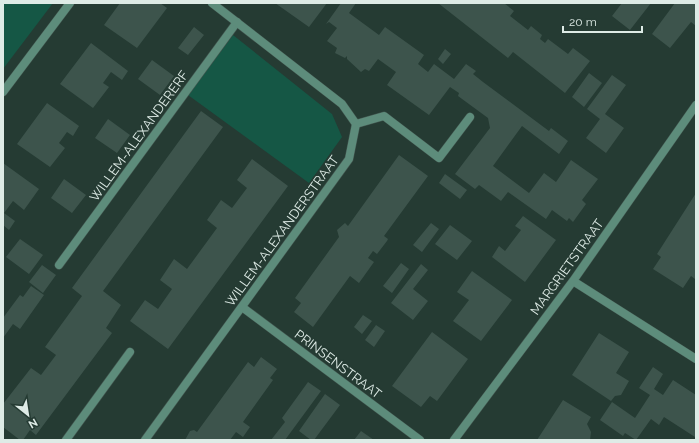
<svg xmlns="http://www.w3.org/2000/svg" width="699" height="443" viewBox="0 0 699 443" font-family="Raleway,sans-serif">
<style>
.green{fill:#155745}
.building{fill:#3d544c}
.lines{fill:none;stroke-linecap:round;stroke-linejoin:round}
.lane-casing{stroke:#435750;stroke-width:9}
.street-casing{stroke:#435750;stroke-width:9}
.lane{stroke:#5d8c7b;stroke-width:8}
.street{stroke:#5d8c7b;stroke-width:8}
.labels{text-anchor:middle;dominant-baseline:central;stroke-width:3;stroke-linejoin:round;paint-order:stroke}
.street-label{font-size:13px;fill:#deebe6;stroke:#253b33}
</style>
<rect width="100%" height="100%" fill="#253b33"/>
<path class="green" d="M3 3H53L3 69Z
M233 35 332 114 342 137 309 183 188 95Z"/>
<path class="building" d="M120 3H160L167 8 137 48 104 25Z
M275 3H327L309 27Z
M341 3H356L349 13 379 35 385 27 424 55 418 64 428 72 434 64 454 79 466 64 476 71 473 74 483 82 549 131 551 128 568 141 559 154 522 126 493 166 529 193 544 173 556 182 571 160 598 179 582 200 586 204 573 222 569 218 567 221 552 210 546 219 508 192 501 201 479 185 475 189 455 174 490 128 488 118 458 96 459 93 450 87 429 115 387 85 396 72 378 59 369 71 365 69 361 72 347 59V56L345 58 335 53 337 48 327 41 337 28 329 22 326 24Z
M438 3H504L514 11 510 16 528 30 531 26 542 35 540 39 545 43 548 39 568 54 573 48 590 61 565 93 513 52 508 58Z
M622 3H651L630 30 612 16Z
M675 3H696V26L691 22 670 48 652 34Z
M194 27 204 35 188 55 178 48Z
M91 43 128 71 122 80 111 72 103 83 109 87 93 108 60 84Z
M445 49 451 54 443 64 438 59Z
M152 60 174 76 160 95 138 79Z
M589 73 602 83 584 107 572 97Z
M612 75 626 85 605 114 624 128 606 153 586 138 600 119 587 109Z
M47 103 79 126 73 136 67 132 59 143 65 148 50 167 17 144Z
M201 111 223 127 103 291 121 305 106 328 112 333 36 435 30 430 23 440H20L3 427V404L31 368 41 375 56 355 45 347 82 296 72 288Z
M108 119 130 135 117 153 95 138Z
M399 155 428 176 384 236 388 239 387 241 377 254 373 251 368 258 374 262 359 283 350 276 313 327 294 312 301 303 295 298 339 237 337 230 345 223 348 226Z
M252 159 288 186 168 349 130 321 145 300 158 309 172 289 160 280 174 259 187 269 217 228 207 220 221 200 232 208 247 188 237 180Z
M3 163 39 189 24 210 13 201 4 213 15 221 9 230 3 225Z
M445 174 467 190 460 199 439 183Z
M64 179 86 195 72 213 51 198Z
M696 193V278L695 279 691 276 683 288 653 269 661 257 657 254Z
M523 216 556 240 525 282 492 257 499 246 505 251 521 230 515 226Z
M431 223 439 229 422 252 413 245Z
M450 225 472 241 457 260 435 244Z
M20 239 43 255 29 274 6 257Z
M401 263 409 269 392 293 383 286Z
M421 264 428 270 413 289 428 301 413 320 391 303Z
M42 265 56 275 43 293 29 282Z
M472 271 512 300 481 341 453 321 469 300 457 292Z
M31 286 44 295 20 329 13 324 3 338V318L20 295 23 297Z
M363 315 372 321 362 334 354 327Z
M376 325 385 331 374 347 365 340Z
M432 332 468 359 437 401 430 396 421 407 392 386Z
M599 333 629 352 616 373 629 381 621 395 615 396 611 401 572 375Z
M261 357 277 369 270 378 273 380 243 422 250 427 243 437 236 432 230 440H185L190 431 194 430 197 432 248 362 254 367Z
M653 367 663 374 654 389 663 395 673 380 696 395 695 437 664 417 659 425 651 419 636 440 625 433 623 436 600 420 612 402 635 418 650 395 639 388Z
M308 382 321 391 285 440H271L285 422 282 418Z
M325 394 340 405 314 440H311L299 431Z
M563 400 591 417 587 424 591 432 590 440H537Z
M361 431 374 440H354Z"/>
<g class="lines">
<defs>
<path id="lane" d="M356 124 384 116 439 158 470 117
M59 265 237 22
M66 440 130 352"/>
<path id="street" d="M3 92 70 3
M573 281 696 359
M242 307 420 440
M145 440 349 159 356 124 342 104 212 3
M454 440 573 281 696 105"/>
</defs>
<use href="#lane" class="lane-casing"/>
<use href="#street" class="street-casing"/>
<use href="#lane" class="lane"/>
<use href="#street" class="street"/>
</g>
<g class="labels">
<g class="street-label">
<text transform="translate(139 136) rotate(-54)">WILLEM-ALEXANDERERF</text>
<text transform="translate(282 231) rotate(-54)">WILLEM-ALEXANDERSTRAAT</text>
<text transform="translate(567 267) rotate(-54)">MARGRIETSTRAAT</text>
<text transform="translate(338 364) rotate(37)">PRINSENSTRAAT</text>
</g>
</g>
<rect width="699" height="443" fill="none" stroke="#deebe6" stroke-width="8"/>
<g transform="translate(28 415) rotate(150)" stroke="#253b33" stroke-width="3" paint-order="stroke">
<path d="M0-3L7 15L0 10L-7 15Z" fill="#deebe6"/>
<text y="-6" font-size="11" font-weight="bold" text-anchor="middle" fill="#deebe6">N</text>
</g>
<path d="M563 26v6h79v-6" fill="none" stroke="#deebe6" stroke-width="2"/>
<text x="569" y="26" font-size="12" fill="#deebe6" stroke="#253b33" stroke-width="3" paint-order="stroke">20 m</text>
</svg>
